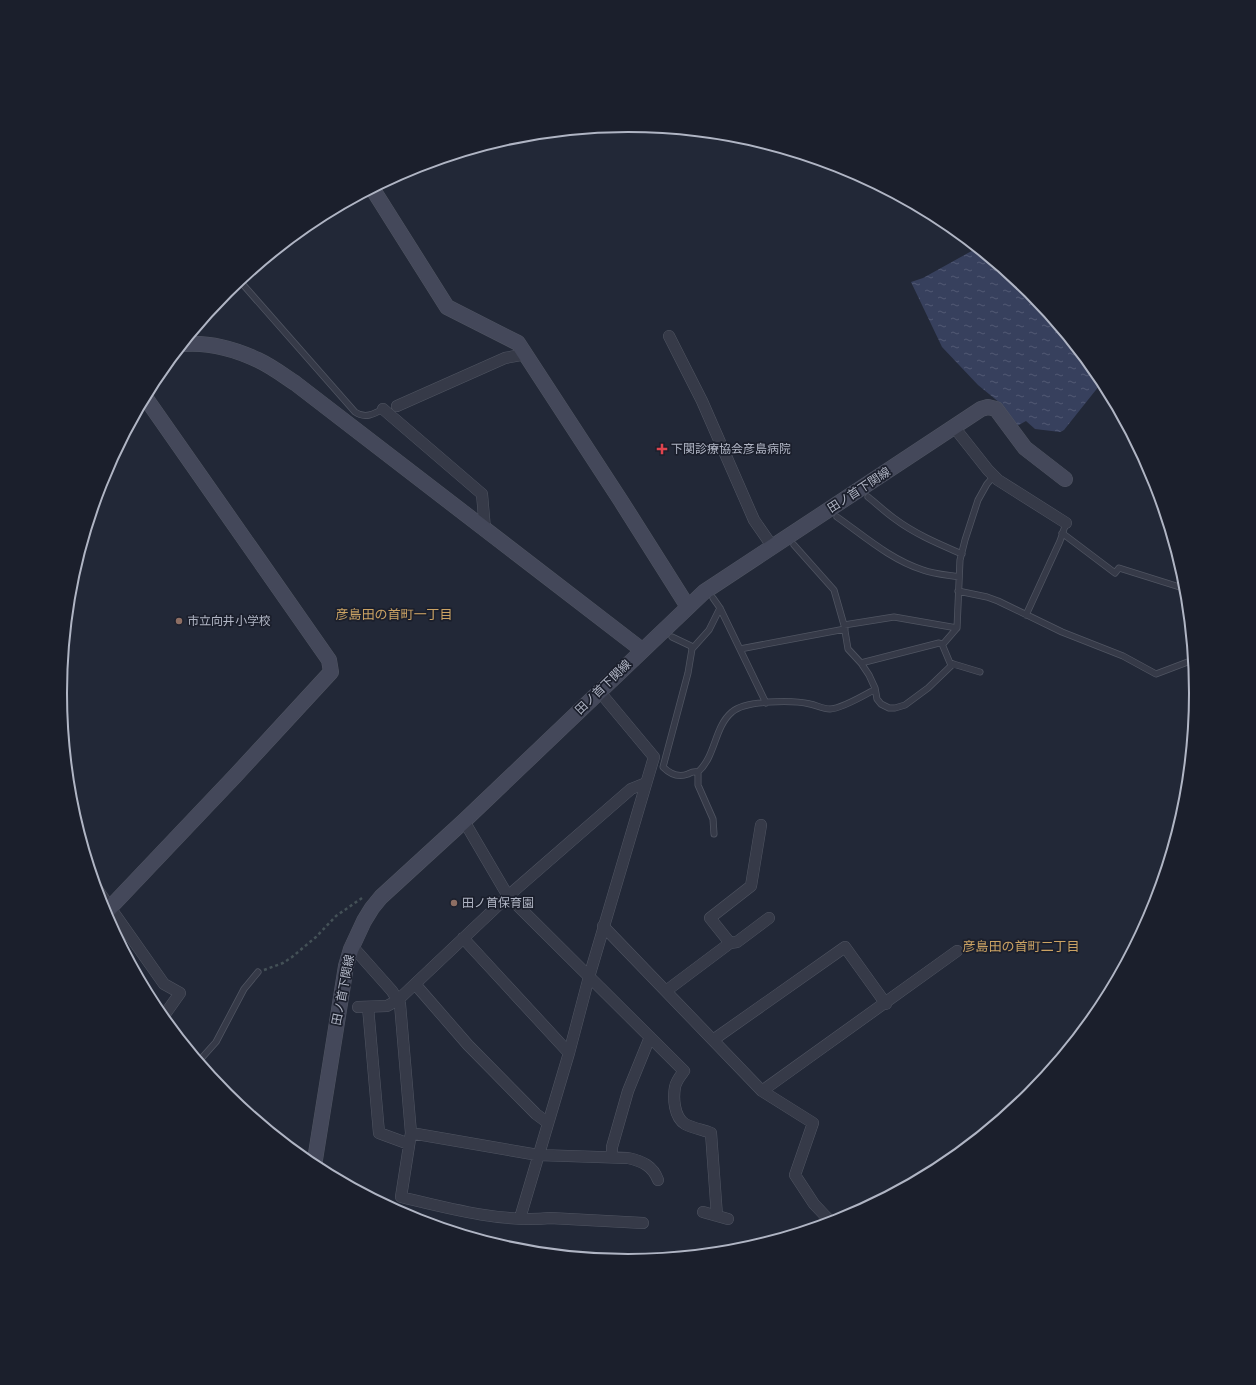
<svg xmlns="http://www.w3.org/2000/svg" width="1256" height="1385" viewBox="0 0 1256 1385" font-family="Jost,'Noto Sans JP',sans-serif">
<style>
.water{fill:url(#water-ripples)}
.lines{fill:none;stroke-linecap:round;stroke-linejoin:round}
.lane-casing{stroke:#505562;stroke-width:7}
.street-casing{stroke:#505562;stroke-width:12}
.secondary-casing{stroke:#505562;stroke-width:16}
.path{stroke:#445157;stroke-width:2.5;stroke-dasharray:3 3;stroke-linecap:butt}
.lane{stroke:#363a48;stroke-width:5.5}
.street{stroke:#363a48;stroke-width:11}
.secondary{stroke:#44485a;stroke-width:15}
.health-dot{fill:#e0444e;stroke:#1b1f2c;stroke-width:1.5}
.education-dot{fill:#8d6e63;stroke:#1b1f2c;stroke-width:1.5}
.labels{text-anchor:middle;dominant-baseline:central;stroke-width:3.5;stroke-linejoin:round;paint-order:stroke}
.poi-label{font-size:12px;fill:#b0b5c4;stroke:#1b1f2c;text-anchor:start}
.street-label{font-size:12px;fill:#b0b5c4;stroke:#1b1f2c}
.neighbourhood-label{font-size:13px;fill:#cba364;stroke:#1b1f2c}
.rim{fill:none;stroke:#b0b5c4;stroke-width:2}
</style>
<defs>
<pattern id="water-ripples" width="26" height="14" patternUnits="userSpaceOnUse"><rect width="26" height="14" fill="#37405d"/><path d="M2 4q2-2 4 0t4 0M15 11q2-2 4 0t4 0" fill="none" stroke="#515973"/></pattern>
</defs>
<rect width="100%" height="100%" fill="#222837"/>
<path class="water" d="M977 248 1030 291 1103 381 1064 430 1060 432 1035 429 1026 421 1017 426 1000 403 978 385 942 347 911 282 923 278Z"/>
<g class="lines">
<defs>
<path id="lane" d="M239 280 355 412C365 419 374 414 383 409
M868 497C877 504 885 512 895 519 915 534 939 544 962 554
M837 517C864 536 891 560 923 570 934 574 947 575 959 577
M1062 533 1115 573 1119 568 1186 589
M794 545 834 590 844 625 848 649 861 663 869 675 875 688 877 699 881 704 889 708H895L905 705 928 688 953 664
M958 591 987 597 998 601 1062 632 1123 656 1156 674 1193 660
M713 598 720 608 766 703
M1026 615 1060 541 1066 523
M844 625 894 617 957 628
M672 637 691 646 692 649 688 673 663 767C670 774 678 778 688 774 692 772 693 771 698 772V785L713 819 714 834
M692 649 709 630 720 608
M740 649 845 629
M861 663 939 643 942 644
M980 672 950 663 942 644 944 643 957 628 960 560 965 540 978 500 987 484 994 476
M698 772C716 756 714 727 732 712 745 700 793 700 810 704 816 705 823 709 830 709 840 709 863 696 872 691L875 692
M199 1061 216 1042 244 989 258 972"/>
<path id="street" d="M669 336 702 401 754 520 772 546
M397 406 505 358 526 354
M383 409 482 494 485 529
M954 427 988 470 998 480 1066 523
M464 821 508 896 684 1071C681 1075 676 1081 675 1087 673 1098 674 1117 685 1124 693 1128 703 1130 711 1133L717 1216
M97 889 164 984 180 993 163 1017
M603 926 762 1091 813 1123 795 1175 814 1204 831 1222
M463 938 569 1053
M730 943 737 942 769 918
M352 946 392 991 400 1004 411 1133 401 1197C447 1208 503 1223 550 1218L643 1223
M415 984 468 1045 536 1114 548 1123
M666 991 730 943 710 918 751 886 761 825
M358 1007 387 1006 398 1000 508 896 631 789 646 783
M368 1007 379 1133 409 1144
M713 1040 845 947 886 1004
M762 1091 957 951
M411 1133 538 1155 628 1158C642 1161 653 1166 658 1180
M612 1157V1147L628 1091 650 1037
M703 1212 728 1219
M520 1218 569 1053 589 977 654 757 599 691"/>
<path id="secondary" d="M372 188 447 307 518 343 621 501 688 607
M183 344C208 342 235 349 258 360 271 366 283 375 295 383L642 650
M105 913 236 775 331 672 329 660 145 397
M314 1166 346 966 351 949 364 921 372 908 381 897 464 821 704 592 981 409 988 407 996 409 1025 448 1065 479"/>
</defs>
<use href="#lane" class="lane-casing"/>
<use href="#street" class="street-casing"/>
<use href="#secondary" class="secondary-casing"/>
<path class="path" d="M264 970 283 963 292 957 316 937 336 916 362 898"/>
<use href="#lane" class="lane"/>
<use href="#street" class="street"/>
<use href="#secondary" class="secondary"/>
</g>
<path class="health-dot" d="M660 443h4v4h4v4h-4v4h-4v-4h-4v-4h4z"/>
<g class="education-dot">
<circle cx="179" cy="621" r="4"/>
<circle cx="454" cy="903" r="4"/>
</g>
<g class="labels">
<g class="poi-label">
<text x="671" y="449">下関診療協会彦島病院</text>
<text x="187" y="621">市立向井小学校</text>
<text x="462" y="903">田ノ首保育園</text>
</g>
<g class="street-label">
<text transform="translate(859 490) rotate(-33)">田ノ首下関線</text>
<text transform="translate(603 687) rotate(-44)">田ノ首下関線</text>
<text transform="translate(343 990) rotate(-79)">田ノ首下関線</text>
</g>
<g class="neighbourhood-label">
<text x="394" y="614">彦島田の首町一丁目</text>
<text x="1021" y="946">彦島田の首町二丁目</text>
</g>
</g>
<path d="M0 0H1256V1385H0ZM67 693a561 561 0 1 1 1122 0a561 561 0 1 1-1122 0Z" fill="#1b1f2c" fill-rule="evenodd"/>
<path class="rim" d="M67 693a561 561 0 1 1 1122 0a561 561 0 1 1-1122 0Z"/>
</svg>
